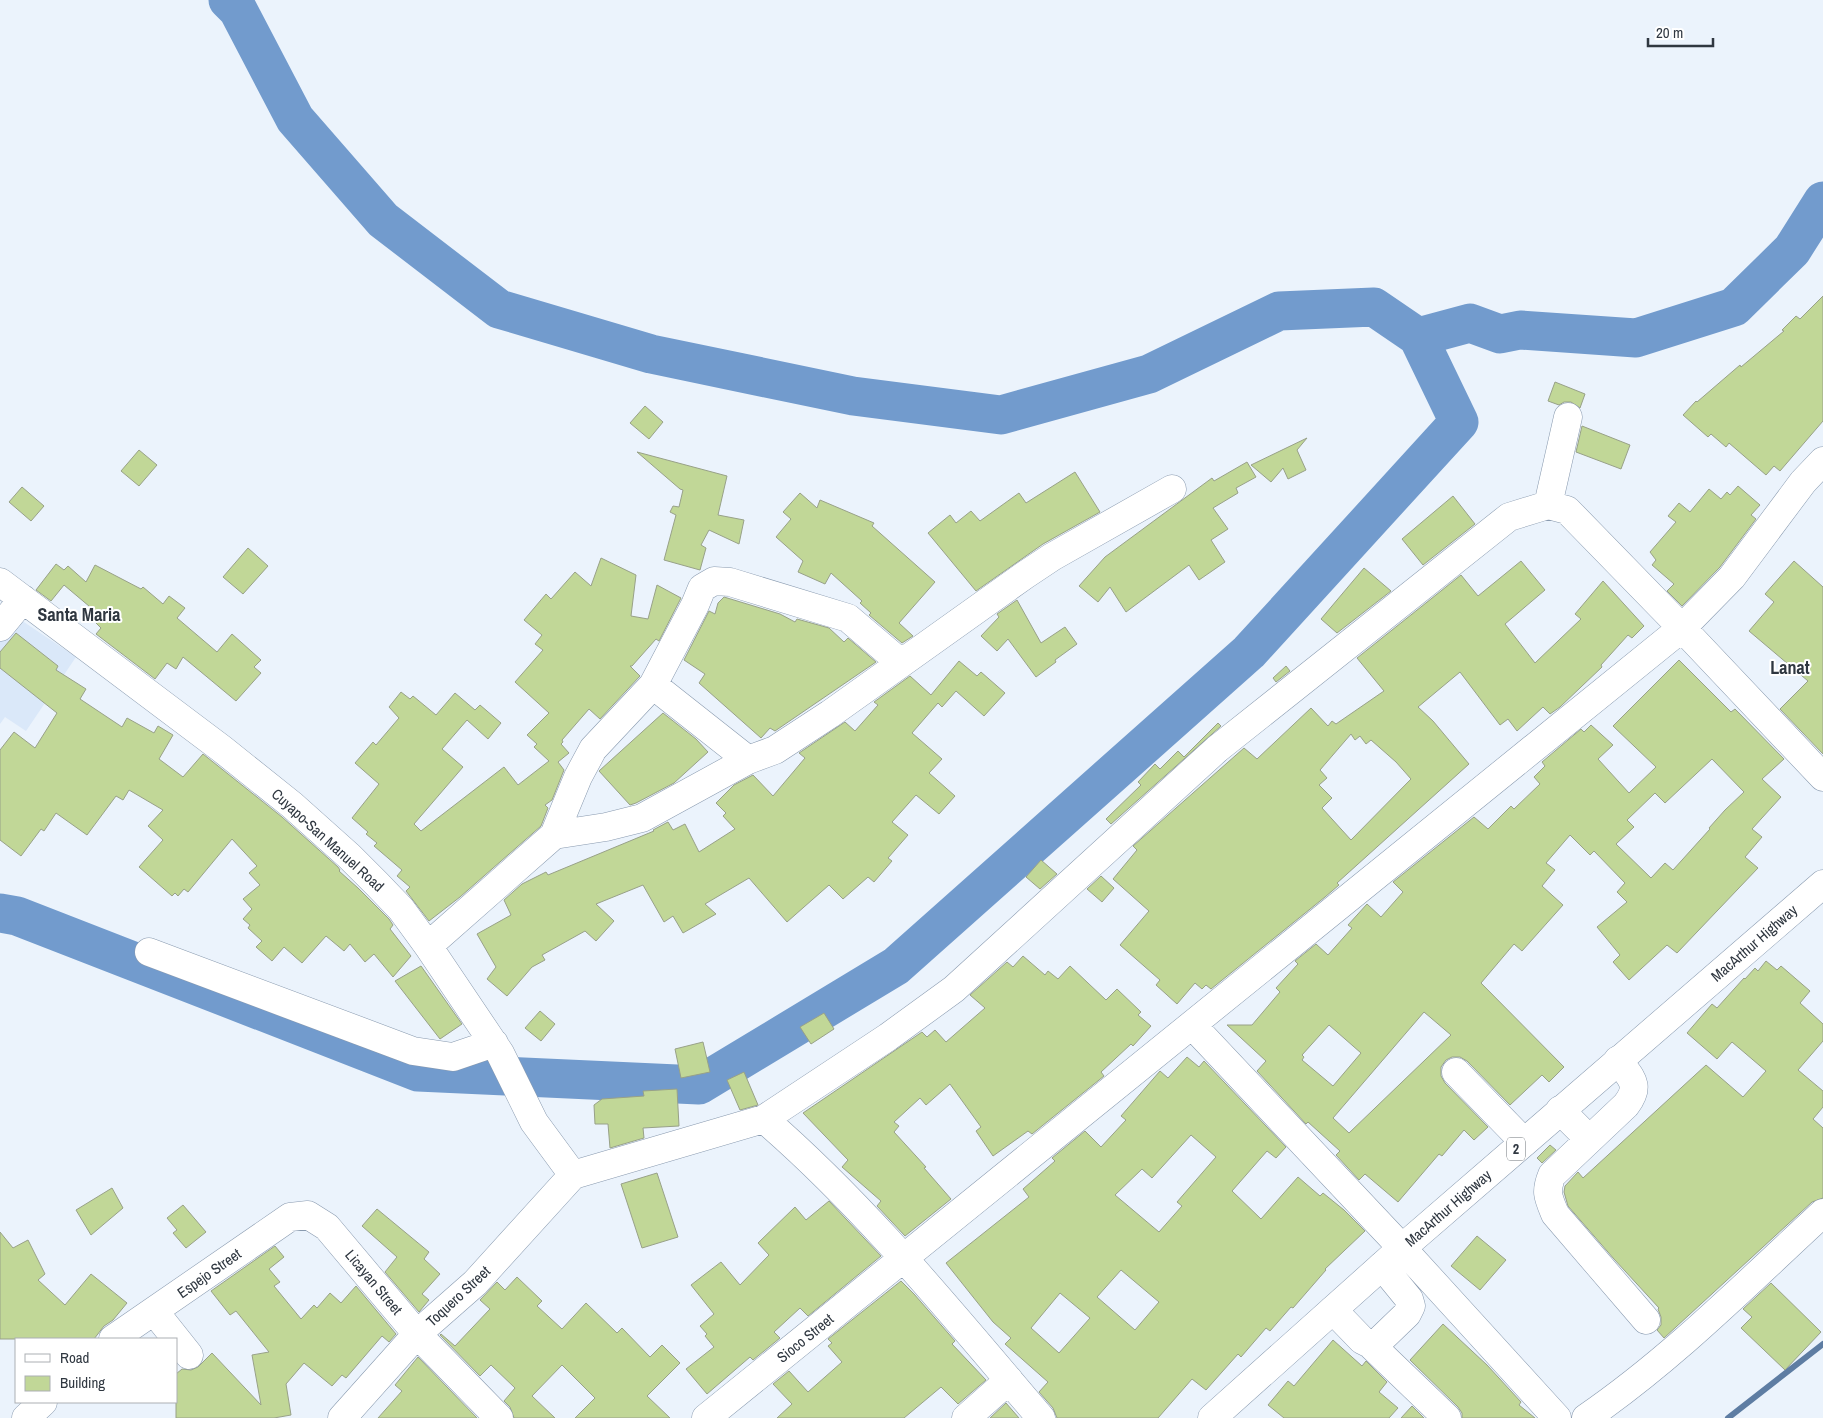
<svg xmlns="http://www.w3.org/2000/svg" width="1823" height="1418" viewBox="0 0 1823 1418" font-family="'Archivo Narrow',sans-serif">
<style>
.built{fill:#dae8f9}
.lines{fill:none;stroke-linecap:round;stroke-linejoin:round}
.stream{stroke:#5e7da3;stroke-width:6}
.river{stroke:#729bcd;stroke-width:39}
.building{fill:#c1d797;stroke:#98a188;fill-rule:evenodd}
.minor-casing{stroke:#899aaf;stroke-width:29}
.highway-casing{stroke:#899aaf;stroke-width:29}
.minor{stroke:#fff;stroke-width:28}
.highway{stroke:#fff;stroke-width:28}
.labels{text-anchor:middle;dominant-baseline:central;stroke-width:4;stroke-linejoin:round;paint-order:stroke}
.shield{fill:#fff;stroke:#6d7379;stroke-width:1}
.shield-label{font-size:14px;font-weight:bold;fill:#2f3740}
.street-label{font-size:15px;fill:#2f3740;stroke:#fff}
.quarter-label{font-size:18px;font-weight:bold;fill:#2f3740;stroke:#fff}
</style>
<rect width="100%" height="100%" fill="#ebf3fc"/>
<path class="built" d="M0 606 76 657 26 731 5 717 0 724Z"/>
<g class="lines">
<path class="stream" d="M1728 1418 1823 1344"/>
<path class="river" d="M1418 337 1470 323 1500 334 1520 330 1636 338 1734 307 1792 250 1823 201
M0 913 17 916 418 1072 699 1085 896 966 1249 652 1459 422 1418 337 1374 307 1279 311 1149 374 1001 415 853 396 651 354 499 309 383 220 295 119 238 10 228 0"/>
</g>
<path class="building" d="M1823 296V421L1780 471 1774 466 1766 475 1729 443 1726 447 1711 434 1708 437 1683 415 1696 401 1697 402 1740 365 1741 367 1784 331 1782 330 1796 316 1800 319Z
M1555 382 1585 394 1580 408 1571 402H1564L1559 405 1548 401Z
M645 406 663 422 649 439 630 423Z
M1582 426 1630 445 1621 469 1576 452Z
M1307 438 1297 450 1306 470 1288 479 1283 468 1271 482 1251 465Z
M139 450 157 465 139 486 121 471Z
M637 452 727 476 718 515 744 520 739 544 709 530 701 545 706 548 700 570 664 560 676 515 670 512 673 506 679 507 683 490 680 489Z
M1247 462 1256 477 1236 488 1238 493 1213 508 1228 529 1211 540 1225 562 1199 580 1189 565 1126 612 1110 587 1098 602 1079 586 1105 557 1212 478 1214 481Z
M1075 472 1100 512 1043 544 976 591 928 533 950 515 956 523 971 511 980 521 1019 493 1026 503Z
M1738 486 1760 505 1751 515 1756 519 1720 567 1682 606 1667 591 1674 584 1652 565 1656 560 1650 552 1676 522 1668 516 1679 503 1690 512 1709 489 1721 499 1727 492 1730 495Z
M22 487 44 506 31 521 9 502Z
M800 493 817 508 820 500 874 523 872 526 935 582 899 623 913 636 902 643 869 615 871 613 860 603 862 601 831 573 825 584 798 572 803 561 776 537 791 519 783 512Z
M1453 496 1475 524 1423 565 1402 539Z
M248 548 268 566 243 594 223 577Z
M601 558 636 575 631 616 648 619 657 585 681 598 659 641 656 639 632 666H630L640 676 600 719 589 709 562 740 563 742 561 744 569 753 558 762 564 770 552 800 545 805 548 808 541 826 460 897 429 921 406 891 410 887 397 876 402 870 374 846 377 843 366 834 368 832 352 818 379 784 355 763 373 742 376 745 399 718 389 707 401 692 410 699 413 696 436 715 455 693 475 710 480 705 501 723 488 739 467 720 442 749 463 767 414 824 421 831 504 767 518 785 549 761 534 747 537 744 527 735 549 713 515 682 543 650 535 644 542 635 524 620 546 594 551 599 575 572 591 586Z
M1521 561 1545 590 1505 624 1535 663 1581 619 1575 614 1603 581 1644 626 1632 638 1628 635 1601 665 1602 667 1560 707 1550 714 1543 707 1517 731 1508 719 1500 725 1460 672 1418 707 1433 721 1469 764 1337 883 1339 885 1325 897 1211 989 1206 985 1202 989 1195 983 1177 1004 1156 985 1160 980 1120 945 1149 911 1113 879 1137 850 1133 846 1244 748 1257 759 1311 708 1328 726 1332 721 1336 724 1384 691 1357 658 1461 575 1478 596ZM1351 734 1355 740 1360 736 1366 744 1371 740 1396 762 1411 779 1351 840 1322 808 1332 798 1319 785 1327 778 1320 770Z
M1794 561 1823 587V754L1780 709 1808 681 1749 631 1774 602 1765 594Z
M56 564 64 570 68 566 86 582 95 565 141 589 143 587 163 604 169 596 185 608 177 618 217 652 232 634 261 660 254 667 261 673 236 701 183 657 176 669 167 663 155 679 96 634 101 628 96 623 100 619 94 614 96 612 64 585 51 601 36 590Z
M1364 568 1391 591 1337 633 1321 619Z
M724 597 780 614 795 622 797 619 829 628 844 642 848 638 876 662 775 731 770 728 761 738 699 683 705 674 684 660 709 611 715 614 718 603Z
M1017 600 1041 643 1065 627 1077 644 1055 660 1056 662 1036 677 1008 639 997 651 981 636 999 617 997 614Z
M16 633 58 666 56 670 86 689 80 699 122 727 127 718 154 733 158 726 173 735 159 759 183 777 203 754 282 817 338 867 340 870 339 871 358 888 389 919 393 925 390 929 411 956 393 977 374 954 365 962 350 944 344 951 326 936 302 963 284 947 272 961 256 947 262 941 248 928 250 925 243 919 252 909 243 899 260 885 249 873 257 866 232 839 188 892 184 889 178 896 175 893 172 896 139 867 163 840 148 826 163 810 129 790 123 800 116 796 87 835 56 813 44 831 41 829 21 856 0 840V750L14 732 35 748 57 713 0 668V652Z
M1679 660 1731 712 1735 709 1784 759 1762 779 1781 797 1752 829 1762 837 1745 857 1758 868 1677 953 1667 945 1629 980 1613 962 1620 955 1597 927 1627 902 1617 892 1625 883 1594 851 1590 855 1570 835 1546 863 1555 870 1542 886 1563 905 1522 951 1514 944 1481 983 1564 1067 1549 1082 1542 1075 1510 1105 1467 1061 1460 1057H1452L1446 1060 1441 1067V1076L1445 1083 1488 1127 1474 1140 1464 1130 1442 1156 1439 1154 1398 1202 1365 1174 1359 1180 1336 1155 1340 1151 1308 1122 1306 1124 1257 1071 1266 1061 1227 1025H1252L1280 992 1276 988 1298 964 1295 961 1316 944 1328 955 1352 928 1348 925 1367 904 1381 917 1403 892 1393 882 1474 817 1488 829 1511 806 1514 809 1540 784 1534 777 1545 766 1542 762 1581 729 1584 732 1591 725 1613 745 1598 759 1629 793 1656 767 1613 726ZM1712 759 1744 792 1725 810 1709 828 1710 829 1673 870 1665 863 1651 878 1616 844 1634 827 1627 820 1655 793 1665 803ZM1424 1012 1451 1035 1349 1133 1333 1118ZM1329 1025 1361 1053 1333 1086 1302 1060 1304 1057 1302 1055Z
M959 661 977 676 981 672 1005 693 984 716 956 691 942 707 938 703 912 733 942 759 929 773 955 796 939 814 916 795 892 822 908 835 888 858 892 861 874 882 868 877 843 899 829 885 787 922 749 878 705 904 716 914 683 933 673 916 664 922 643 885 596 904 614 921 596 941 585 931 542 955 545 960 532 967 507 996 487 979 496 967 477 934 511 915 504 900 522 884 546 872 548 875 654 831 653 830 668 822 673 830 685 824 699 852 735 829 723 816 726 813 716 803 734 785 753 775 773 796 805 758 799 753 845 722 855 731 878 705 874 702 910 676 931 695Z
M1286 666 1290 671 1276 682 1273 678Z
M663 713 696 739 708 752 674 783 636 803 630 805 599 771Z
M1218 723 1221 726 1111 824 1106 819 1141 785 1138 782 1155 764 1160 769 1178 751 1184 757Z
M1041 860 1057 874 1040 889 1026 877Z
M1101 876 1114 888 1102 902 1087 889Z
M1023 956 1045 975 1048 971 1058 979 1070 966 1106 1000 1117 989 1141 1012 1138 1015 1151 1026 1133 1046 1131 1044 1101 1072 1104 1076 1032 1134 1028 1131 993 1156 976 1131 981 1127 950 1084 926 1105 920 1098 894 1122 899 1126 894 1132 926 1167 924 1168 951 1199 905 1236 877 1206 881 1201 842 1167 848 1160 803 1113 922 1032 927 1037 935 1030 946 1042 985 1008 970 995 1007 962 1013 967Z
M1766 961 1777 970 1781 966 1810 991 1800 1003 1823 1024V1041L1798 1070 1823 1091V1107L1813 1119 1823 1128V1198L1812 1202 1664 1338 1657 1330 1661 1325V1317L1658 1309 1659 1308 1614 1259 1568 1206 1564 1192 1565 1186 1578 1172 1583 1178 1706 1065 1743 1097 1766 1071 1732 1042 1717 1059 1687 1033 1712 1004 1717 1008 1744 978 1745 979 1755 968 1758 971Z
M421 966 462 1024 440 1039 395 981Z
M540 1011 555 1024 541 1041 525 1028Z
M824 1013 834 1029 811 1044 800 1027Z
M703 1042 710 1072 681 1078 675 1049Z
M1187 1057 1199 1067 1204 1061 1286 1147 1276 1158 1267 1151 1232 1191 1261 1219 1298 1177 1320 1196 1323 1193 1344 1210 1365 1231 1325 1269 1326 1270 1293 1308 1291 1307 1270 1331 1266 1328 1241 1357 1238 1354 1206 1390 1192 1379 1158 1418H1057L1053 1408 1039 1392 1048 1382 1005 1344 1011 1338 993 1322 946 1263 1029 1197 1023 1189 1055 1161 1052 1158 1085 1131 1101 1147 1126 1120 1121 1116 1160 1071 1168 1078ZM1191 1135 1216 1157 1177 1202 1182 1206 1159 1232 1115 1195 1142 1169 1152 1178ZM1121 1270 1159 1302 1135 1330 1097 1297ZM1060 1293 1090 1318 1059 1353 1031 1328Z
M744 1072 758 1105 740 1110 727 1080Z
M677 1089 679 1126 643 1128 644 1138 610 1148 608 1124H595L594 1105 602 1099 644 1096 643 1091Z
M1550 1145 1556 1150 1542 1163 1537 1158Z
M657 1173 678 1237 642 1248 621 1184Z
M112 1188 123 1208 91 1235 76 1210Z
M829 1201 881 1256 808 1316 800 1308 774 1332 780 1338 753 1360 750 1357 707 1394 686 1369 714 1347 705 1336 707 1334 700 1326 714 1314 691 1285 721 1262 740 1285 769 1255 758 1243 795 1207 806 1220Z
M183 1205 206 1232 186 1248 173 1233 177 1230 167 1218Z
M377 1209 429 1252 424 1259 440 1274 422 1294 429 1300 419 1312 385 1272 397 1257 362 1226Z
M0 1232 13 1248 28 1240 45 1274 38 1280 65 1305 91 1274 127 1303 113 1320 104 1326 94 1339H0Z
M1477 1236 1506 1260 1480 1290 1451 1266Z
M275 1246 284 1257 269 1269 280 1282 274 1286 301 1319 314 1305 317 1308 330 1293 341 1303 356 1286 396 1334 389 1342 382 1336 346 1378 342 1375 332 1386 304 1363 286 1384 291 1415 274 1418H176V1374L182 1369 191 1370 198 1367 212 1353 261 1405 252 1355 269 1352 236 1311 230 1315 211 1291Z
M517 1277 542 1301 537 1306 562 1329 586 1303 617 1333 622 1328 650 1357 662 1345 680 1363 647 1396 670 1418H575L595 1398 562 1365 532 1396 555 1418H514L510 1407 504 1401 515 1388 491 1365 480 1376 440 1335 441 1334 455 1346 490 1309 480 1300 497 1282 505 1290Z
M901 1281 914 1294 955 1341 952 1344 986 1380 958 1404 941 1387 904 1418H777L792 1404 773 1384 789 1371 808 1392 842 1362 828 1346 832 1343 828 1339Z
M1771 1283 1821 1332 1785 1370 1741 1328 1752 1317 1743 1309Z
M1443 1324 1487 1365 1521 1402 1519 1405 1535 1418H1462V1413L1458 1407 1410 1360Z
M1333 1340 1362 1366 1366 1361 1387 1382 1379 1392 1398 1408 1389 1418H1284L1268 1405 1288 1381 1294 1386Z
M418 1357 477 1418H378L402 1391 395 1385Z
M1006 1403 1019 1418H990Z
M1412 1406 1424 1418H1401Z"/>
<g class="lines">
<defs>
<path id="minor" d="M1548 505 1568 417
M0 582 222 749 292 805 349 856 377 884 401 909 428 946 500 1053 534 1122 573 1175
M0 627 23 599
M748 760 653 685 695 605 702 588 714 581 730 582 848 618 901 663
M554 835 578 777 593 749 653 685
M428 946 554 835 606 827 642 818 748 760 775 750 830 714 1025 575 1052 557 1172 489
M149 952 413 1051 453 1057 494 1043
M1192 1025 1402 1248 1557 1418
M1618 1060C1630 1078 1642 1084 1626 1105L1552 1175C1545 1192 1548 1197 1555 1214L1646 1320
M1456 1072 1524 1142
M1560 1110 1589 1139
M764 1119 888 1037 954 989 1217 749 1509 517 1548 505 1567 510 1682 628 1823 777
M573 1175 764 1119C867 1208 953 1315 1041 1418
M1333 1310 1362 1340 1370 1344 1379 1341 1407 1314 1411 1306 1409 1299 1382 1266
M154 1311 189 1355
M113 1339 290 1217 308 1215 327 1227 417 1334 499 1418
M1370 1344 1447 1418
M26 1418 43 1402
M342 1418 417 1334 475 1283 573 1175
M706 1418 1682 628 1732 577 1803 482 1823 461
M966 1418 1009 1380
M1586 1418C1672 1359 1746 1284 1823 1213"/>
<path id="highway" d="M1212 1418 1402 1248 1823 884"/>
</defs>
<use href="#minor" class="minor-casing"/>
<use href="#highway" class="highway-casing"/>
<use href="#minor" class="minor"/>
<use href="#highway" class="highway"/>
</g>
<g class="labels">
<rect class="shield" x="1507" y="1137.5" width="18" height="23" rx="4"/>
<g class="shield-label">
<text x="1516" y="1149">2</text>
</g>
<g class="street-label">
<text transform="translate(328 840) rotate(42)">Cuyapo-San Manuel Road</text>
<text transform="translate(1754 943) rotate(-41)">MacArthur Highway</text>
<text transform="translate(1448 1208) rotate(-41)">MacArthur Highway</text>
<text transform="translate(209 1273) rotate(-35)">Espejo Street</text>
<text transform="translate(374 1282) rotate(50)">Licayan Street</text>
<text transform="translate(458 1296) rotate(-43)">Toquero Street</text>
<text transform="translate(805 1338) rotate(-39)">Sioco Street</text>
</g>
<g class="quarter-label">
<text x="79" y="614">Santa Maria</text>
<text x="1790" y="667">Lanat</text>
</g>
</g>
<rect x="15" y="1338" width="162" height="65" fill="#ffffff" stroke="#acafb3"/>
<rect x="25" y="1354" width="25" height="8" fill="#ffffff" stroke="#acafb3"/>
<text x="60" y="1363" font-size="15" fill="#2f3740">Road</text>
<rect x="25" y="1376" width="25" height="15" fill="#c1d797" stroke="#acafb3"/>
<text x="60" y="1388" font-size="15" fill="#2f3740">Building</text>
<path d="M1648 38v8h65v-8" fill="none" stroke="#2f3740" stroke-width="2.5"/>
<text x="1656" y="38" font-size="15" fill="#2f3740" stroke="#ffffff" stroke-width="4" paint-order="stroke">20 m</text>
</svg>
